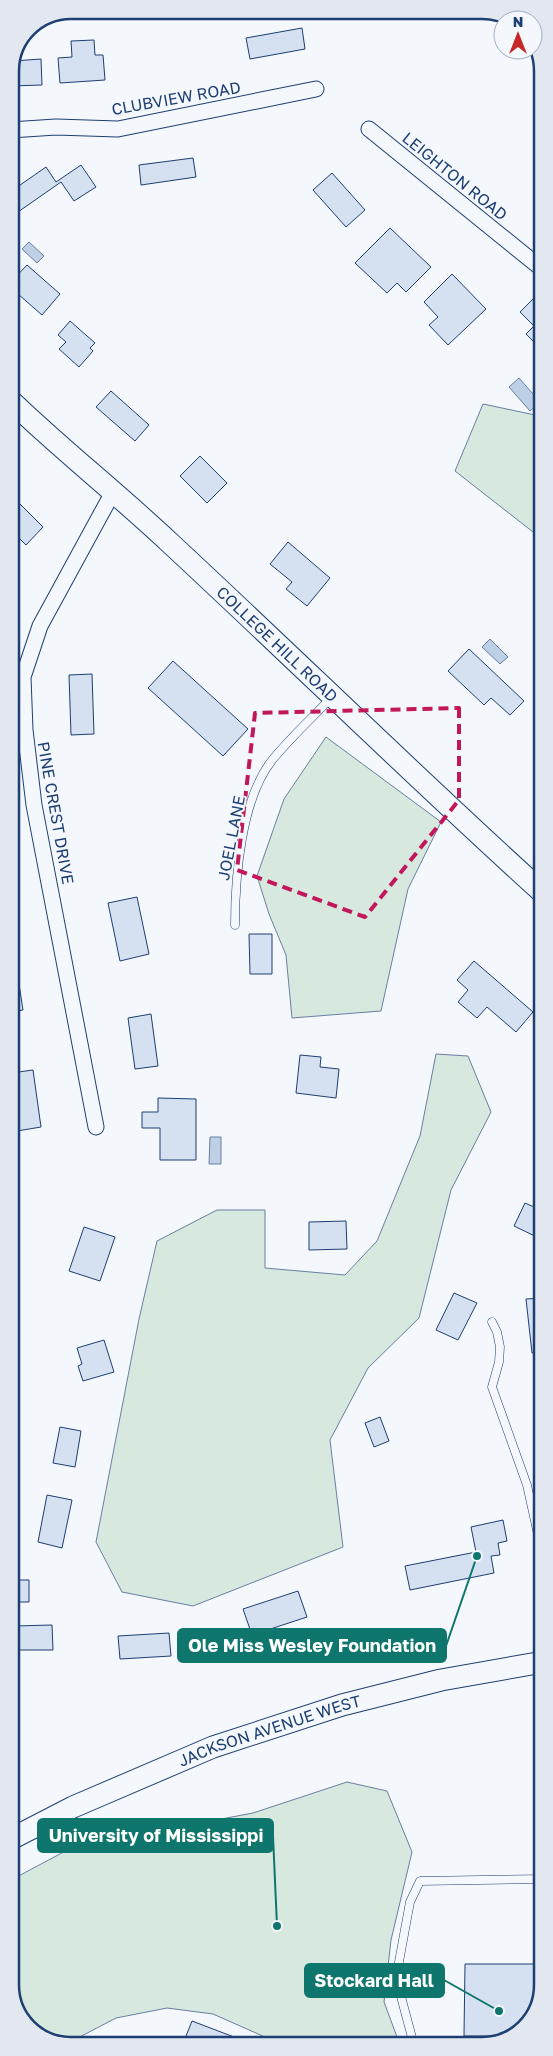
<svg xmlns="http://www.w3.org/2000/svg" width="553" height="2056" viewBox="0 0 553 2056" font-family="'Golos Text',sans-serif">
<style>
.green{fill:#d7e8df;stroke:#687fa3}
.water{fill:#bed0e5;stroke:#687fa3}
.building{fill:#d5e0f0;stroke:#1d3f73}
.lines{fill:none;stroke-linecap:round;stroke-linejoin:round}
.lane-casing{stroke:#1d3f73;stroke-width:9}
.street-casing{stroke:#1d3f73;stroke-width:17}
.secondary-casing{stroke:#1d3f73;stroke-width:23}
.lane{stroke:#f4f7fb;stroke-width:8}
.street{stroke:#f4f7fb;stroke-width:15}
.secondary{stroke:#f4f7fb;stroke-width:21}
.marked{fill:none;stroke:#c2185b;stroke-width:4;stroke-dasharray:10 6;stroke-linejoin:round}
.labels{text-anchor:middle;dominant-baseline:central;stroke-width:4;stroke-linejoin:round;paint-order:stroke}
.street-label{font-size:16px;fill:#1d3f73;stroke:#f4f7fb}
.rim{fill:none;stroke:#1d3f73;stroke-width:2.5}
.leader{fill:none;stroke:#0f766e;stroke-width:2}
.callout-dot{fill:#0f766e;stroke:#f4f7fb;stroke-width:2}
.callout{fill:#0f766e;stroke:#0f766e;stroke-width:2}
.callout-label{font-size:18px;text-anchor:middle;font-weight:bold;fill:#fff}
</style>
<rect width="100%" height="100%" fill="#f4f7fb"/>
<path class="green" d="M483 404 535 415 542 413V539L455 471Z
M326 737 441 822 408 889 381 1011 292 1018 286 955 269 914 257 876 284 799Z
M436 1054 468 1056 491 1112 451 1190 419 1318 368 1368 330 1440 343 1547 193 1606 122 1592 96 1542 139 1319 157 1241 217 1210H265V1268L345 1275 377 1241 420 1136Z
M347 1782 387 1791 412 1852 391 1940 384 2002 400 2045H283L213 2014 167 2008 116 2018 72 2041 69 2046 31 2031 11 1998V1880L73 1847 253 1813Z"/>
<path class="water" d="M29 242 44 256 37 263 22 249Z
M519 378 540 402 530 411 509 387Z
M490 639 508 657 500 664 482 647Z
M210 1137H221V1164H209Z"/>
<path class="building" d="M302 28 305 49 250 59 246 38Z
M94 40 95 55H103L105 80 60 83 58 58 72 57 71 41Z
M41 59 42 85 10 86V70L14 61Z
M193 158 196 177 141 185 139 165Z
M81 165 96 187 74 201 61 182 18 212 10 200V192L46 167 56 182Z
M332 173 365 210 346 227 313 190Z
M390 228 431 267 406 292 397 283 387 293 355 263Z
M27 265 60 294 42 315 10 287V283Z
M452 274 486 309 448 345 429 325 438 317 424 302Z
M536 296 542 302V350L526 334 534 326 520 312Z
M70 321 95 343 90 348 93 351 79 367 59 349 66 342 58 335Z
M111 391 149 425 135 441 96 407Z
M200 456 227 483 207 503 180 476Z
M10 494 43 527 26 545 10 529Z
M288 542 330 578 307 606 286 589 292 582 270 564Z
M469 649 524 701 510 715 491 698 484 705 448 671Z
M173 661 248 729 223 756 148 688Z
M92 674 94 734 71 735 69 675Z
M137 897 149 954 120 961 108 903Z
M249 934H272V974H250Z
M474 961 533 1012 516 1032 487 1007 477 1018 458 1002 468 990 457 980Z
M17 971 23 1010 11 1012V972Z
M151 1014 158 1066 135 1069 128 1018Z
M300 1055 321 1057 320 1067 339 1069 336 1098 296 1093Z
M33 1070 41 1127 11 1132V1073Z
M158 1098 196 1099V1160H160V1128H142V1112H158Z
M525 1203 543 1211V1240L514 1226Z
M346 1221 347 1249 309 1250V1222Z
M84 1227 115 1237 100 1281 69 1271Z
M454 1293 477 1303 458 1340 436 1330Z
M543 1298V1352L532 1353 526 1299Z
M104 1340 114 1372 83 1381 78 1366 82 1364 77 1348Z
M380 1417 389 1441 374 1447 365 1423Z
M60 1427 81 1431 75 1467 53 1463Z
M47 1495 72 1500 62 1548 38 1542Z
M503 1520 507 1541 498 1543 500 1555 491 1556 494 1573 410 1590 405 1566 476 1552 471 1527Z
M11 1580H29V1602H11Z
M298 1591 307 1617 252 1635 243 1609Z
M52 1625 53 1650H15L14 1626Z
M169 1633 171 1656 120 1659 118 1636Z
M465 1964H539V1998L528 2025 510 2036H464Z
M539 1964H543V1986L539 1998Z
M192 2021 255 2045 182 2046Z"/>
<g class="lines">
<defs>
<path id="lane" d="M235 925C235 877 241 798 273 759 291 737 312 718 331 698
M492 1322 497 1332 500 1347 499 1362 492 1387 527 1485 543 1557
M414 2045 396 1978 410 1902 420 1881 543 1879"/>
<path id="street" d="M369 129 542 269
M10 130 56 127 118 129 316 89
M96 1127 34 805 25 730 23 677 40 626 113 492"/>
<g id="secondary">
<path id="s1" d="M10 400C62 450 118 494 170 543 295 659 416 778 542 892"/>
<path id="s2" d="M11 1839 73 1807 213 1747 342 1705 441 1680 543 1662"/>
</g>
</defs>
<use href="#lane" class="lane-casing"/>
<use href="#street" class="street-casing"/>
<use href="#secondary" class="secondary-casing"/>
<use href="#lane" class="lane"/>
<use href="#street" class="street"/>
<use href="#secondary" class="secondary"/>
</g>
<path class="marked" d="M459 708V800L365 917 237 870 255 713Z"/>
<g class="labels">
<g class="street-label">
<text transform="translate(176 98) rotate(-10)">CLUBVIEW ROAD</text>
<text transform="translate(455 176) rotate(39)">LEIGHTON ROAD</text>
<text stroke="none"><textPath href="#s1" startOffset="362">COLLEGE HILL ROAD</textPath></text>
<text transform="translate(56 813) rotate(80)">PINE CREST DRIVE</text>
<text transform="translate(231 838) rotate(-79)">JOEL LANE</text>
<text stroke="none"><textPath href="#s2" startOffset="281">JACKSON AVENUE WEST</textPath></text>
</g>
</g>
<path d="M0 0H553V2056H0ZM71 19H482A52 52 0 0 1 534 71V1985A52 52 0 0 1 482 2037H71A52 52 0 0 1 19 1985V71A52 52 0 0 1 71 19Z" fill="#e3e8f0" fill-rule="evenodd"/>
<path class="rim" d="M71 19H482A52 52 0 0 1 534 71V1985A52 52 0 0 1 482 2037H71A52 52 0 0 1 19 1985V71A52 52 0 0 1 71 19Z"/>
<path class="leader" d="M477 1556L446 1646M277 1926L273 1836M499 2011L444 1980"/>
<g class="callout-dot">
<circle cx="477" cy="1556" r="5"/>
<circle cx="277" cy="1926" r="5"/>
<circle cx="499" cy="2011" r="5"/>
</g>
<g class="callout">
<rect x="178" y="1629" width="268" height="33" rx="5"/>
<rect x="38" y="1819" width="235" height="33" rx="5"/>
<rect x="305" y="1964" width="139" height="33" rx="5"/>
</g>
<g class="callout-label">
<text x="312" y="1652">Ole Miss Wesley Foundation</text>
<text x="156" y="1842">University of Mississippi</text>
<text x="374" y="1987">Stockard Hall</text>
</g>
<g transform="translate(518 35)"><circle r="24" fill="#f4f7fb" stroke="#9eadc5"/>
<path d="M0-4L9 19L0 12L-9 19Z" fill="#c62828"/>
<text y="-8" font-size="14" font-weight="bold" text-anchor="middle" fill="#1d3f73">N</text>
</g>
</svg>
